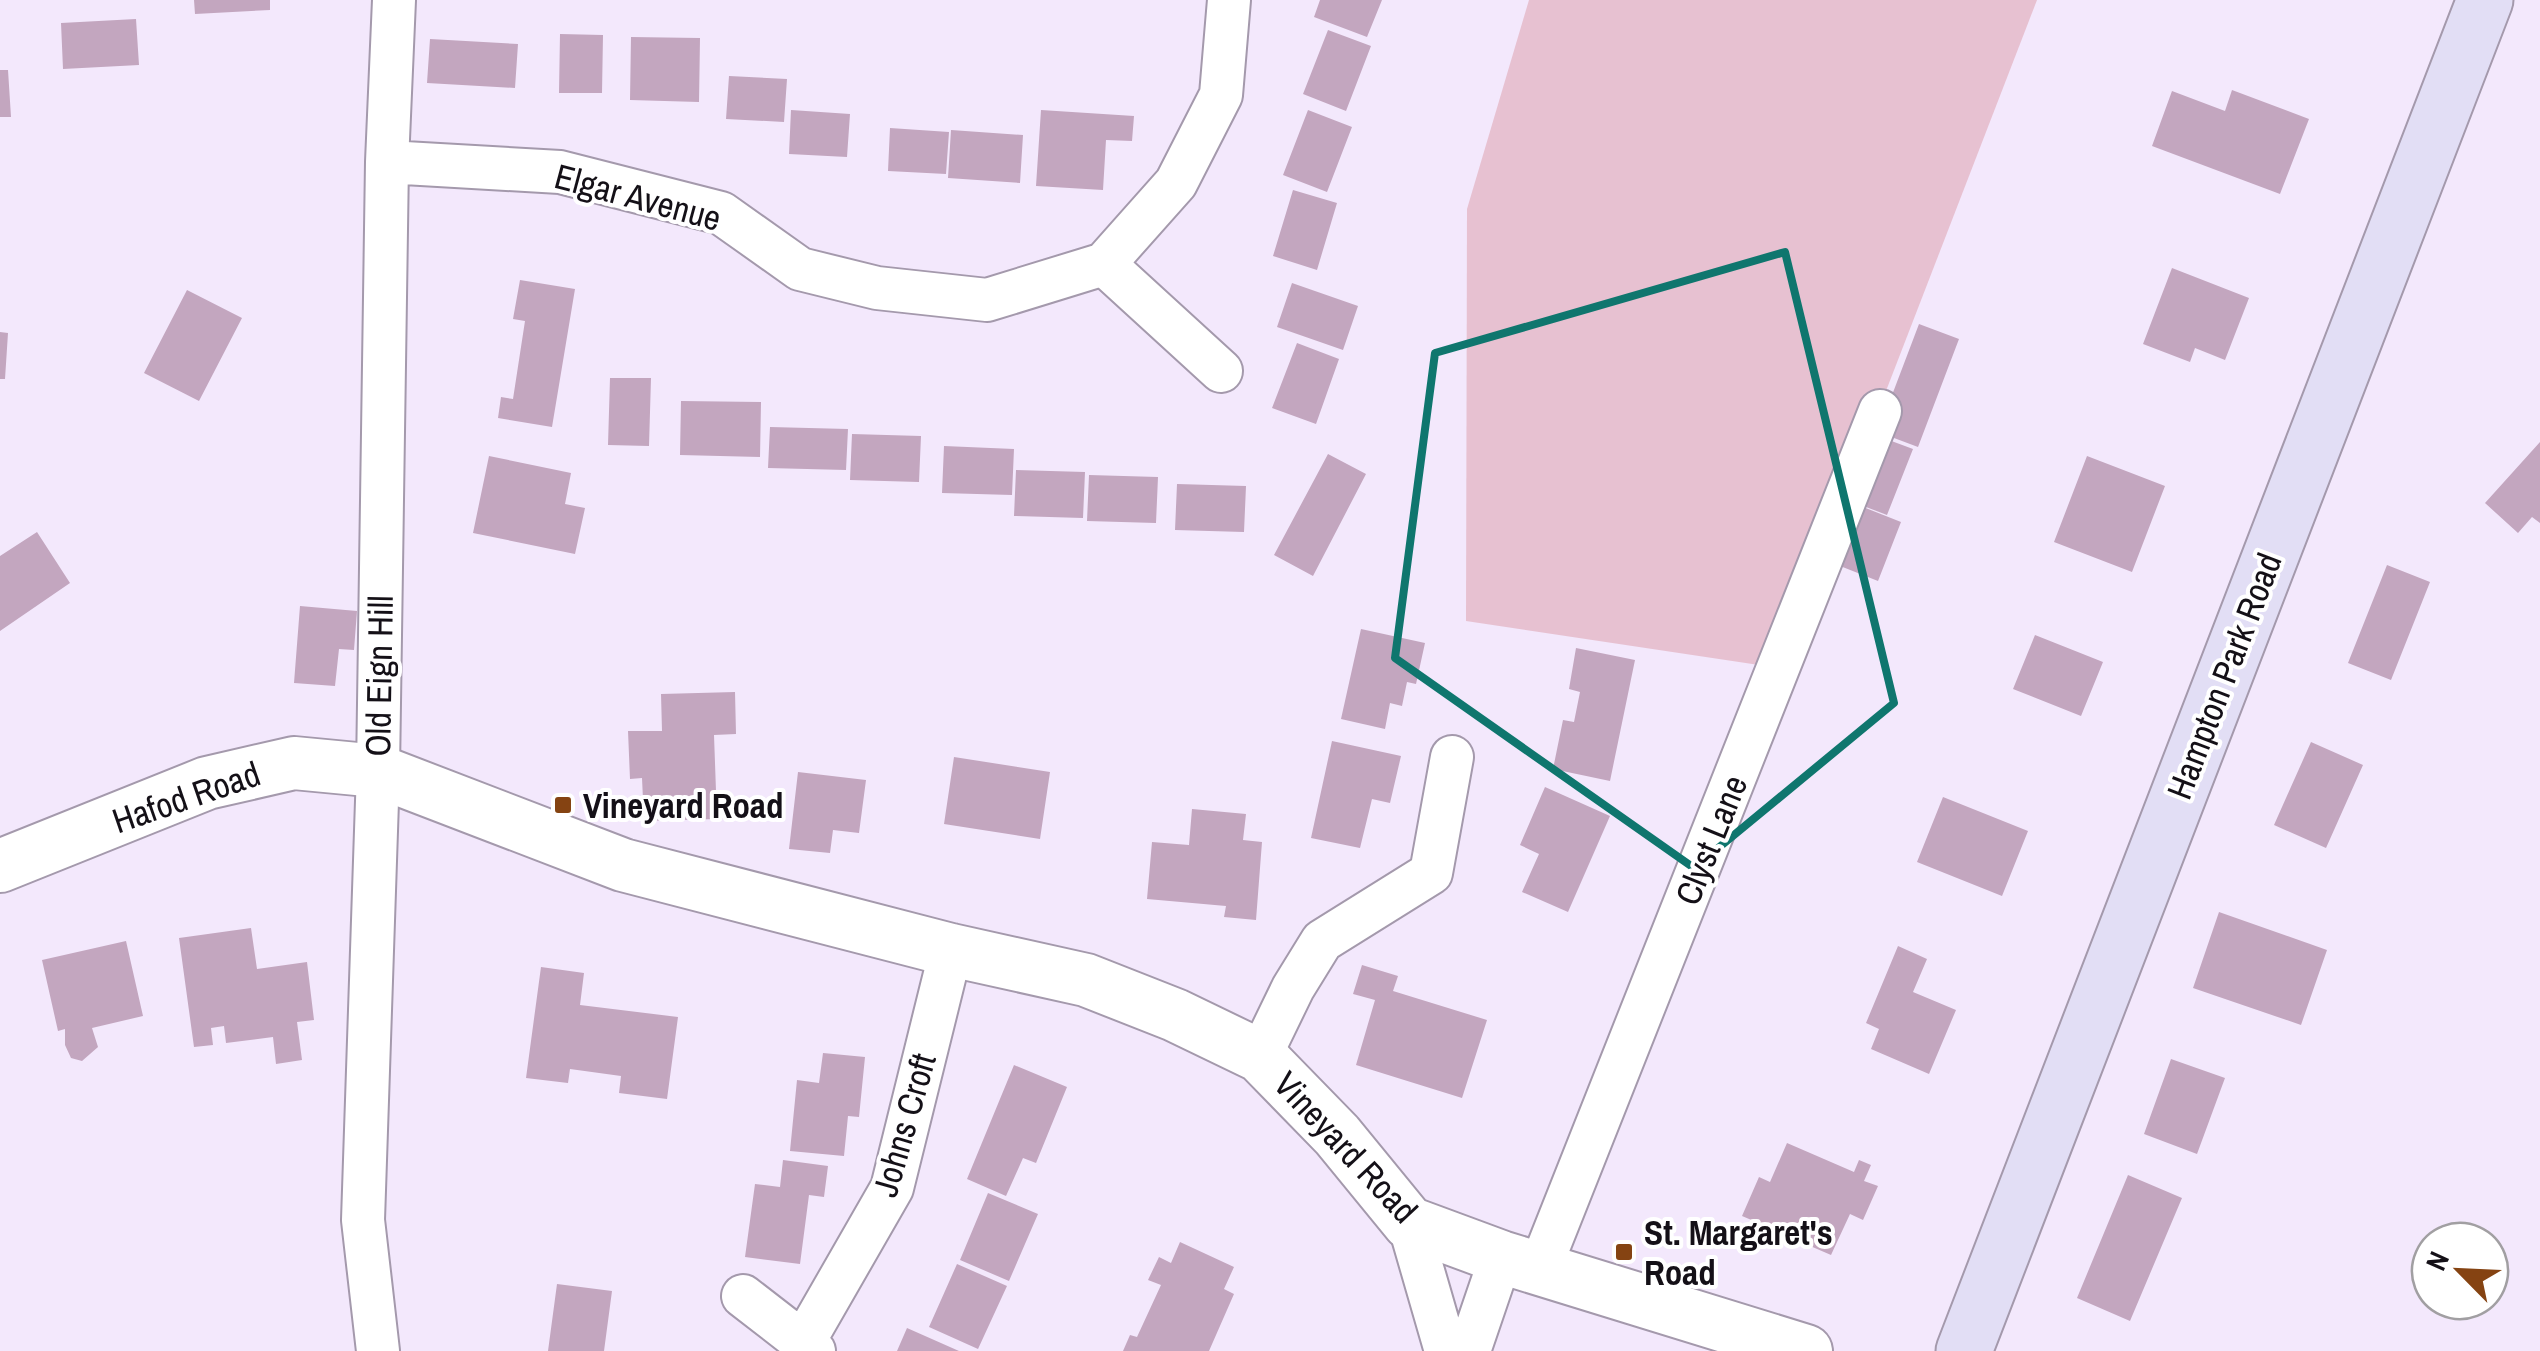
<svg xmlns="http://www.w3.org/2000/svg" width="2540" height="1351" viewBox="0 0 2540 1351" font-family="'Archivo Narrow',sans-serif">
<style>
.green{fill:#e7c1d1}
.building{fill:#c3a6bf}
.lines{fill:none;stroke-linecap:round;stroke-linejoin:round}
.minor-casing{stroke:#a499ac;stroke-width:46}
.tertiary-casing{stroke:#a499ac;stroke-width:56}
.secondary-casing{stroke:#a499ac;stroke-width:59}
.minor{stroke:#fff;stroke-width:42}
.tertiary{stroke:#fff;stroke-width:52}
.secondary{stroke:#e2def5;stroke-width:55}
.marked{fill:none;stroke:#0f766e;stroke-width:8;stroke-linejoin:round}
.poi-dot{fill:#854312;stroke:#fff;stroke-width:4}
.labels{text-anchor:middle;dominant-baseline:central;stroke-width:8;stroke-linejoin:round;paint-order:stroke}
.street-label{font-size:35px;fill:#141017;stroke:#fff}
.poi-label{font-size:35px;font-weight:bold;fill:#141017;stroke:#fff;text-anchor:start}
</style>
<rect width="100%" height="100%" fill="#f3e8fc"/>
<path class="green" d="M1529 0H2037L1779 668 1466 621 1467 209Z"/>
<path class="building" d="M194 0H270V10L195 14Z
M1320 0H1382L1367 37 1314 17Z
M136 19 139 65 63 69 61 23Z
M1328 30 1371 46 1346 111 1303 94Z
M560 34 603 35 602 93H559Z
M631 37 700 38 699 102 630 100Z
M430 39 518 44 515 88 427 83Z
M0 70H8L11 117H0Z
M729 76 787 79 784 122 726 119Z
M2232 90 2309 119 2280 194 2152 146 2172 91 2225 111Z
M791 110 850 114 847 157 789 154Z
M1041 110 1134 116 1132 141 1106 140 1103 190 1036 186Z
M1308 110 1352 127 1327 192 1283 175Z
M890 128 949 132 946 174 888 171Z
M951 130 1023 135 1020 183 948 178Z
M1293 190 1337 203 1317 270 1273 256Z
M2172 268 2249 298 2225 360 2195 348 2190 362 2143 344Z
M520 280 575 289 552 427 498 418 501 397 513 399 525 321 513 319Z
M1292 283 1358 306 1343 350 1277 327Z
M187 290 242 318 199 401 144 373Z
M1919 324 1959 339 1918 447 1878 432Z
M0 332 8 333 5 379H0Z
M1297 343 1339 359 1316 424 1272 408Z
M610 378H651L649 446 608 445Z
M681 401 761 402 760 457 680 455Z
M770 427 848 429 846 470 768 468Z
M852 434 921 436 919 482 850 480Z
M1878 436 1913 449 1887 515 1853 502Z
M2540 442V523L2532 517 2518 533 2485 503Z
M944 446 1014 449 1012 495 942 493Z
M1328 454 1366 474 1313 576 1274 555Z
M489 456 571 473 565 504 585 508 575 554 473 533Z
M2087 456 2165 486 2132 572 2054 542Z
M1016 470 1085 472 1083 518 1014 516Z
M1089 475 1158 477 1156 523 1087 521Z
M1177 484 1246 486 1244 532 1175 530Z
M1853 503 1901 522 1878 581 1830 562Z
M37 532 70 583 0 631V556Z
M2387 565 2430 582 2391 680 2348 663Z
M300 606 357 611 354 650 339 649 335 686 294 683Z
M1361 629 1425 643 1416 684 1407 682 1402 706 1390 703 1385 729 1341 719Z
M2035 635 2103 662 2081 716 2013 689Z
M1576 648 1635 660 1610 781 1553 769 1563 720 1574 722 1580 692 1569 689Z
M735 692 736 734 714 735 717 819 644 821 642 778 630 779 628 731H662L661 694Z
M1332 741 1401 756 1390 803 1372 799 1360 848 1311 838Z
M2311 742 2363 765 2326 848 2274 825Z
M954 757 1050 772 1040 839 944 824Z
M798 772 866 780 859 833 833 830 830 853 789 849Z
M1545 787 1610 816 1568 912 1522 892 1539 854 1520 845Z
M1943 797 2028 831 2002 896 1917 862Z
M1192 809 1246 814 1243 840 1262 842 1256 920 1224 917 1226 906 1147 899 1152 842 1189 845Z
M2219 912 2327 950 2301 1025 2193 988Z
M251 928 257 969 307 962 314 1020 297 1022 302 1060 276 1064 273 1037 226 1043 224 1026 211 1028 213 1045 194 1047 179 938Z
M126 941 143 1016 92 1028 98 1047 82 1061 71 1058 65 1045V1029L58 1031 42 960Z
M1898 946 1927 959 1913 992 1956 1010 1929 1074 1871 1049 1879 1029 1866 1023Z
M1362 965 1398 976 1393 991 1487 1020 1462 1098 1356 1065 1375 1000 1353 994Z
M541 967 584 973 580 1005 678 1017 667 1099 619 1093 621 1076 570 1069 568 1083 526 1078Z
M823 1053 865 1057 859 1117 848 1116 844 1156 790 1151 797 1080 819 1083Z
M2171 1059 2225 1078 2197 1154 2144 1134Z
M1014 1065 1067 1087 1036 1163 1023 1158 1006 1196 967 1179Z
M1787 1143 1854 1172 1859 1160 1871 1165 1864 1181 1878 1186 1863 1220 1850 1214 1831 1255 1794 1239 1790 1247 1771 1238 1775 1230 1742 1216 1759 1177 1770 1182Z
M783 1160 828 1166 824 1197 809 1195 800 1264 745 1257 755 1184 780 1187Z
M2128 1175 2182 1198 2130 1321 2077 1298Z
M988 1193 1038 1214 1009 1281 960 1260Z
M1180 1242 1234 1267 1224 1289 1234 1294 1209 1351H1123L1130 1335 1137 1337 1161 1285 1148 1280 1159 1257 1171 1263Z
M957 1264 1007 1286 978 1349 929 1327Z
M557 1284 612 1291 604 1351H548Z
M907 1328 959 1351H897Z"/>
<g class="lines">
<defs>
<path id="minor" d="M387 162 560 172 721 213 800 269 877 288 987 300 1104 264 1176 183 1221 95 1229 0
M1104 264 1221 371
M1260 1056 1293 988 1322 941 1431 873 1452 757
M1409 1223 1446 1351
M1540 1268 1880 411
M743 1296 814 1351
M803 1343 892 1188 951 950
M378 1351 363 1220 378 771 387 162 394 0
M1469 1351 1501 1257"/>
<path id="tertiary" d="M0 866 207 783 294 763 378 771 623 865 951 950 1086 980 1175 1015 1260 1056 1337 1135 1409 1223 1501 1257 1806 1351"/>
<path id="secondary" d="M1964 1351 2485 0"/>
</defs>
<use href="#minor" class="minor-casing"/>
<use href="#tertiary" class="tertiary-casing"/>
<use href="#secondary" class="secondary-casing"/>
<use href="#minor" class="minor"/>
<use href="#tertiary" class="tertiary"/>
<use href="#secondary" class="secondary"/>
</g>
<path class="marked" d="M1785 252 1894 703 1694 868 1395 658 1435 353Z"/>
<g class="poi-dot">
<rect x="553" y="795" width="20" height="20" rx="5"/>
<rect x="1614" y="1242" width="20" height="20" rx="5"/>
</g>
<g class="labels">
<g class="street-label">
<text transform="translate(638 197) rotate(15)">Elgar Avenue</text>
<text transform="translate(379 676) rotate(-89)">Old Eign Hill</text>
<text transform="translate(2224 676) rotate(-69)">Hampton Park Road</text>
<text transform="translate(186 797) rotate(-19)">Hafod Road</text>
<text transform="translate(1711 840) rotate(-68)">Clyst Lane</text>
<text transform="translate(904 1125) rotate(-74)">Johns Croft</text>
<text transform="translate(1346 1147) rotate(47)">Vineyard Road</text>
</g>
<g class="poi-label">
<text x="583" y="805">Vineyard Road</text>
<text x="1644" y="1232">St. Margaret's<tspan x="1644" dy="40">Road</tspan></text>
</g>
</g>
<g transform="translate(2460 1271) rotate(294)"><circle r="48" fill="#ffffff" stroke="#a19fa2" stroke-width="2.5"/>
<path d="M0-8L18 38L0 25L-18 38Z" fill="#854312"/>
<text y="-15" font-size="28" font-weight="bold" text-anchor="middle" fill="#141017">N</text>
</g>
</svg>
